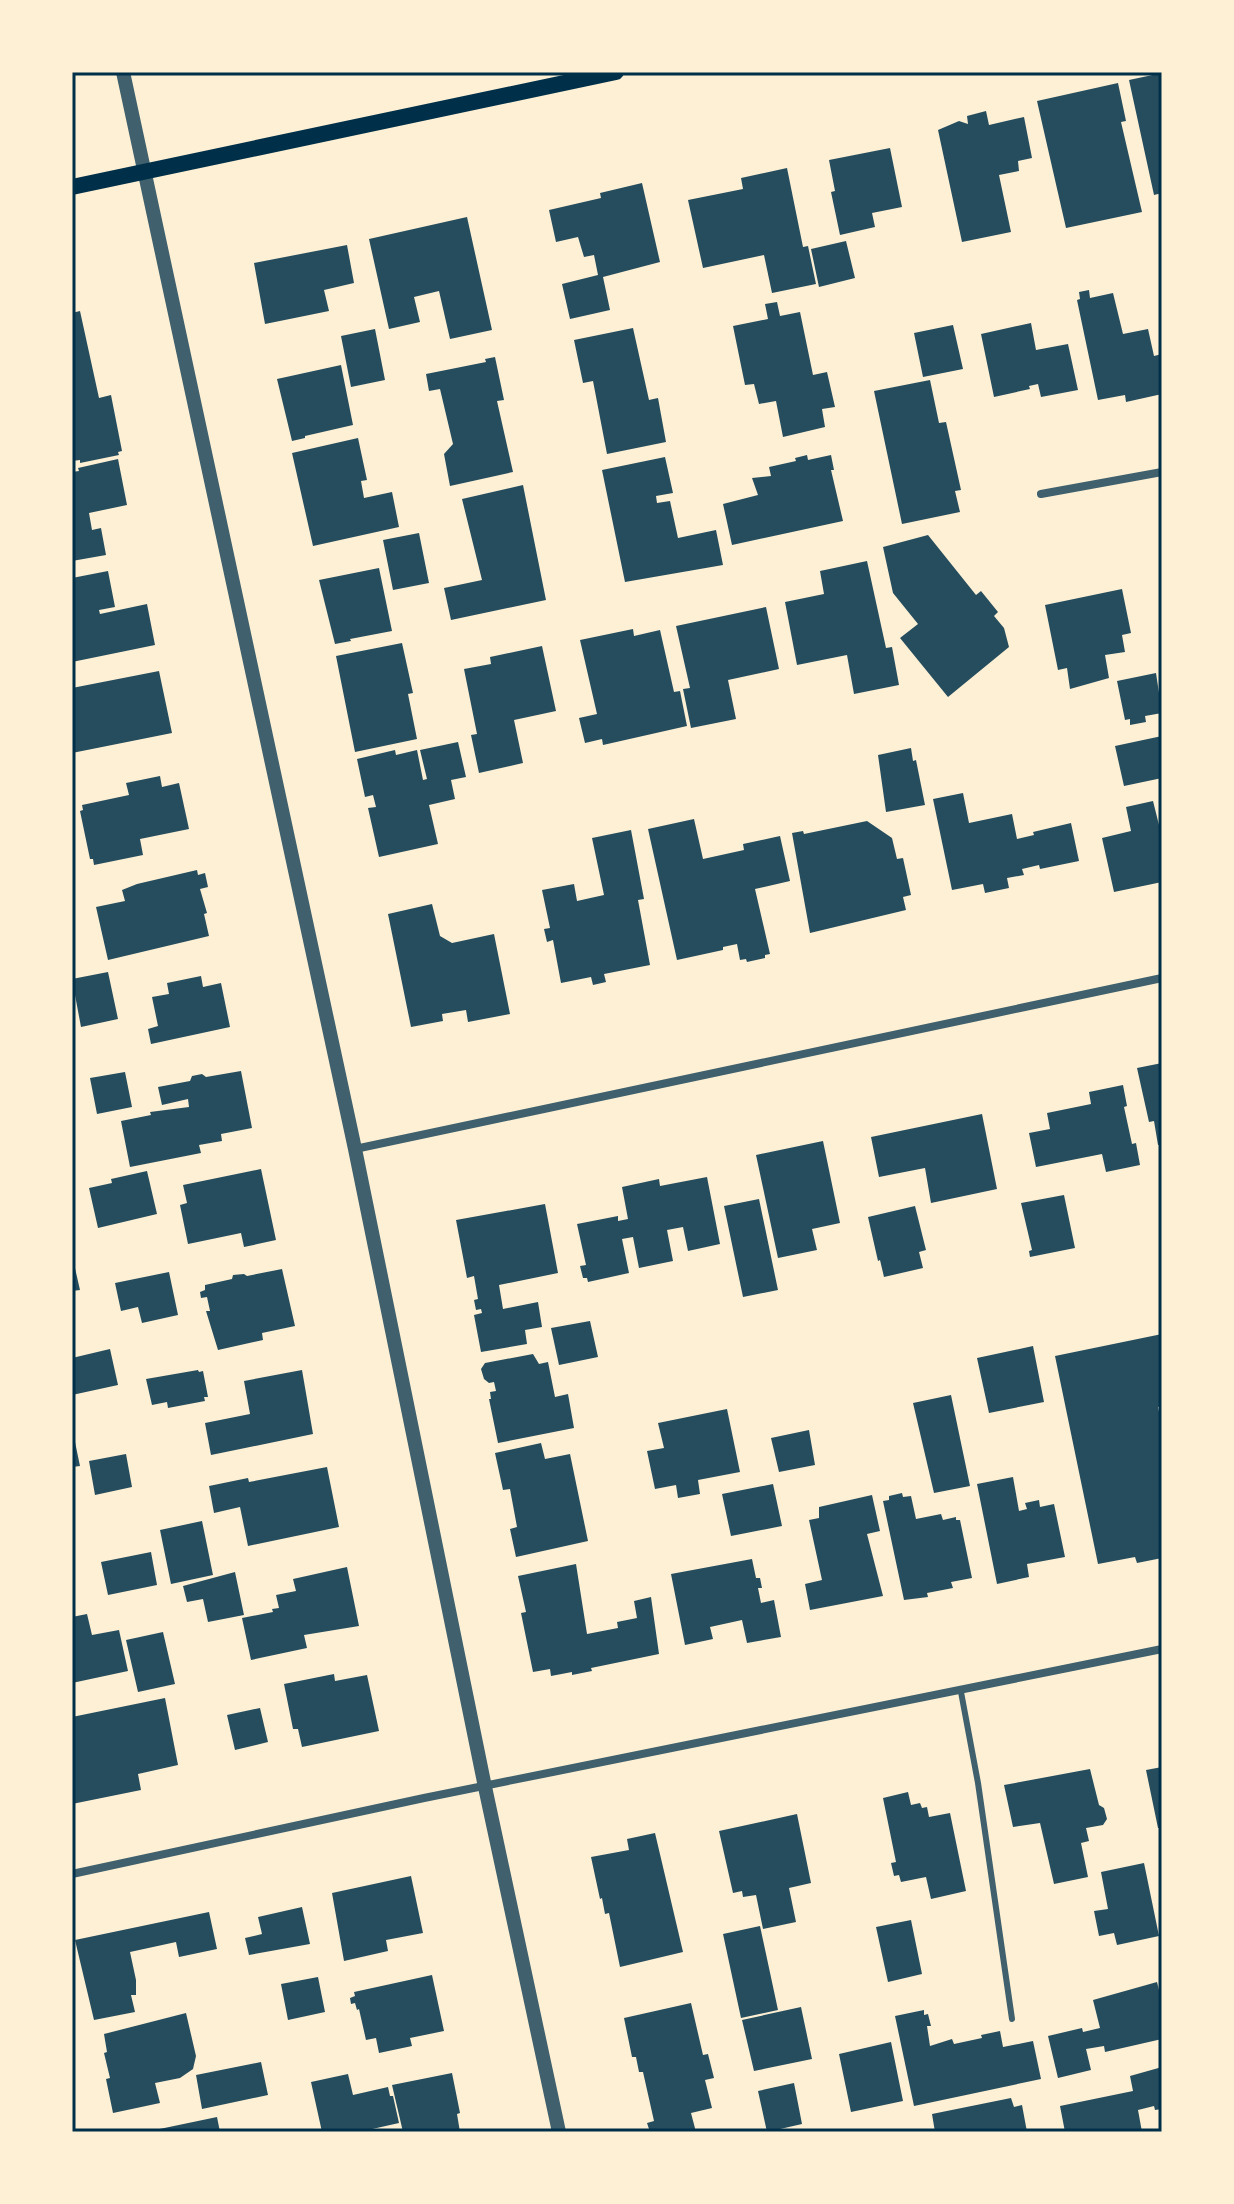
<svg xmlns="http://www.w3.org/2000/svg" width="1234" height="2204" viewBox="0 0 1234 2204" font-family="'Source Sans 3',sans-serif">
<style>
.building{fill:#264d5e}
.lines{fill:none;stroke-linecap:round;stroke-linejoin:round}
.service{stroke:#3f606c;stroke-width:6}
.minor{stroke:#3f606c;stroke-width:8}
.tertiary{stroke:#3f606c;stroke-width:14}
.secondary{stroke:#003049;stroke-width:16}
.neatline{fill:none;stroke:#003049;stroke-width:3}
</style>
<rect width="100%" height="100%" fill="#fdf0d5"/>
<path class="building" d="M1162 73V193L1154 195 1129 80Z
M1118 83 1126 121 1121 122 1142 212 1066 228 1037 101Z
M986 111 989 125 1024 117 1032 158 1018 161 1019 171 999 175 1011 232 962 242 938 130 959 121 968 124 967 116Z
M890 148 902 207 872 213 875 227 840 235 831 192 835 191 829 160Z
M787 168 803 247 808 246 816 284 772 293 764 255 703 268 688 200 743 189 741 178Z
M642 183 660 262 603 277 610 310 570 319 562 284 598 275 594 255 584 257 578 237 556 242 549 210 601 198 600 193Z
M467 217 492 330 450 339 439 291 414 297 420 322 389 329 369 239Z
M846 241 855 278 819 287 811 249Z
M347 245 354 283 324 290 329 311 265 324 254 263Z
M1089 290 1090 298 1113 293 1123 334 1148 329 1154 356 1162 354V394L1126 402 1125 395 1098 400 1077 300 1080 299 1079 292Z
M777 302 780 316 800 312 813 375 827 372 835 407 822 409 825 427 783 437 776 401 759 404 754 384 745 385 733 326 768 319 765 304Z
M80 311 99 398 111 395 122 451 118 452 119 455 80 463V460L72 461V313Z
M1031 323 1036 350 1068 344 1078 390 1041 397 1038 384 1029 386 1030 389 994 397 981 334Z
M953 325 963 369 923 377 914 333Z
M633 328 649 400 658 398 666 442 607 454 593 381 583 383 574 340Z
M375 329 385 380 351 387 341 336Z
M495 357 504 400 497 401 513 472 450 486 444 454 453 444 440 389 429 391 426 374 486 362 485 359Z
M341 365 353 425 305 436V438L292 441 277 379Z
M930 380 939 423 946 422 961 490 955 491 960 512 902 524 874 391Z
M358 438 367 480 361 481 364 498 392 492 399 527 313 546 292 453Z
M807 455 808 460 831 455 834 470H831L843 521 732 545 723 504 758 495 752 478 771 476 769 467 796 461 795 458Z
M665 457 673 493 656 496 657 503 670 501 678 538 716 530 723 565 625 582 602 470Z
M118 459 127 505 89 513 92 530 101 528 106 555 72 561V472L79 471 78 468Z
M523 485 546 600 451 620 444 588 482 580 462 499Z
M419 533 429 583 393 590 383 540Z
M928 535 976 595 981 591 998 612 994 616 1004 628 1009 647 948 697 900 638 918 624 893 593 883 547Z
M867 561 886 648 892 647 899 685 854 694 847 655 797 665 785 602 824 594 820 571Z
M379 568 392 631 350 639 351 641 335 644 319 580Z
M108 571 115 607 99 610 100 614 147 604 155 645 72 662V578Z
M1122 589 1131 633 1122 635 1125 652 1105 655 1109 678 1070 689 1067 668 1058 670 1045 605Z
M766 607 779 669 728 680 736 719 691 728 683 689 690 688 676 626Z
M633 629 634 636 660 630 674 692 680 691 687 726 603 745 602 739 585 743 579 718 597 714 580 640Z
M402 643 413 693 408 694 417 739 355 752 336 656Z
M542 646 556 711 514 720 523 763 479 773 471 735 477 734 464 669 491 664 490 657Z
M159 671 172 733 72 753V688Z
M1156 673 1162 713 1145 716 1146 722 1130 725V719L1125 720 1117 681Z
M1162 736V778L1124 786 1115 746Z
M458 742 466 777 451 780 455 799 429 805 438 844 379 857 368 808 376 807 373 795 365 797 357 759 395 750 396 755 417 750 423 780 427 779 420 750Z
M911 748 913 761 916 760 925 805 886 812 878 755Z
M160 776 162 787 179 783 189 829 140 839 143 855 94 865 93 859H90L80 811 83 810 82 805 129 795 126 783Z
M963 793 969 823 1012 814 1017 839 1034 835 1033 832 1071 823 1079 861 1040 869 1039 865 1022 869 1024 875 1007 878 1009 888 985 893 983 884 952 890 933 799Z
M1153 801 1159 825 1162 824V882L1114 892 1102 838 1131 831 1126 807Z
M694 819 703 859 744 850 743 844 780 836 790 881 755 889 770 954 765 955V958L747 962 746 959 740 960 737 944 723 947V950L677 960 648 829Z
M867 821 892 838 897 859 903 858 911 895 903 897 906 910 810 933 792 833 803 831 804 834Z
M631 830 644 899 638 900 650 965 604 974 606 982 593 985 591 977 561 983 553 940 547 942 544 929 550 928 542 890 574 884 577 901 604 895 592 838Z
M197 870 198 875 205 873 208 887 200 889 207 913 204 914 209 936 108 960 96 907 125 901 122 890 137 884Z
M432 904 440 936 452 943 494 934 510 1014 468 1022 466 1010 442 1014 443 1021 411 1027 388 914Z
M108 972 118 1019 81 1027 72 979Z
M201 976 203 987 221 983 230 1027 151 1044 148 1029 158 1026 152 997 169 994 167 983Z
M1162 1063V1144L1158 1145 1154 1121 1149 1122 1137 1068Z
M241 1071 252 1128 221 1134 222 1141 199 1145 201 1153 130 1167 121 1121 151 1115 150 1112 189 1107 188 1099 162 1105 158 1087 190 1081 192 1076 202 1074 206 1077Z
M125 1072 132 1107 97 1114 90 1078Z
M1123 1085 1127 1106 1124 1107 1132 1144 1136 1143 1140 1165 1106 1172 1102 1154 1036 1167 1029 1133 1050 1129 1047 1113 1091 1104 1089 1092Z
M982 1114 997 1189 931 1203 925 1168 879 1177 871 1137Z
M823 1141 840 1223 812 1229 817 1250 778 1258 756 1155Z
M261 1169 276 1240 244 1247 241 1233 188 1244 180 1205 187 1203 183 1185Z
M147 1171 157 1214 98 1228 89 1188 112 1183 111 1179Z
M707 1177 720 1244 688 1251 683 1227 667 1230 673 1261 639 1268 633 1237 622 1239 629 1273 588 1282 587 1278H583L580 1266 586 1265 577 1224 618 1216V1221L628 1219 622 1187 659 1179 660 1186Z
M1064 1195 1075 1248 1030 1257 1029 1251 1032 1250 1021 1203Z
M759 1199 778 1290 743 1297 724 1206Z
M545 1204 558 1273 499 1285 503 1309 538 1302 542 1327 525 1330 527 1344 481 1352 474 1315 482 1313 481 1309 476 1310 474 1300 478 1299 474 1276 467 1278 456 1220Z
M915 1206 926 1250 919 1252 923 1268 884 1277 880 1260 878 1261 868 1217Z
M72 1255 80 1290 72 1291Z
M282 1269 295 1326 262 1333 263 1340 218 1350 206 1311H210L207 1297 201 1298 200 1292 205 1290V1285L232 1279 233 1275 244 1274 247 1276Z
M169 1272 178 1315 142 1323 138 1307 121 1311 115 1283Z
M590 1321 598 1357 559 1365 551 1328Z
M1162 1334V1406L1158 1407 1162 1426V1558L1137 1563 1135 1557 1098 1564 1055 1356Z
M1033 1346 1044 1402 989 1413 977 1358Z
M110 1349 118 1385 72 1395V1358Z
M533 1354 539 1364 548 1362 555 1397 568 1394 574 1428 498 1443 489 1399H491L490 1392 496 1391 494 1382 489 1383 484 1379 481 1369 485 1363Z
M198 1370 199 1372 203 1371 208 1397H204L205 1401 168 1408 167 1402 152 1405 146 1379Z
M302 1370 313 1434 211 1455 205 1423 250 1414 244 1381Z
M951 1395 970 1486 934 1493 913 1403Z
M727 1409 740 1472 698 1480 700 1494 678 1498 676 1485 655 1489 647 1451 664 1448 658 1423Z
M809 1430 815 1465 779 1472 771 1438Z
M72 1442H75L80 1466 72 1467Z
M541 1443 545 1459 570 1454 588 1541 516 1557 510 1529 517 1527 510 1489 503 1490 495 1453Z
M126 1454 132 1487 95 1495 89 1461Z
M327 1467 339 1527 248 1546 240 1507 214 1513 209 1486 248 1478 249 1482Z
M1013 1477 1019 1511 1027 1509 1025 1503 1039 1500 1040 1507 1054 1504 1065 1557 1027 1564 1029 1577 997 1584 977 1484Z
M773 1484 782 1526 731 1536 722 1494Z
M902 1493 903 1497 911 1496 916 1519 941 1514 943 1520 956 1517V1520H960L972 1578 951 1582 953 1588 927 1593 928 1597 904 1600 883 1501 889 1500V1496Z
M872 1495 880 1531 867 1534 883 1596 810 1610 805 1584 822 1580 809 1520 819 1518V1507Z
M202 1521 213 1575 171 1584 160 1530Z
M151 1552 157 1585 108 1595 101 1562Z
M752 1559 756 1578H760L762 1588H758L761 1603 774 1600 781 1637 747 1643 742 1620 710 1627 713 1639 685 1645 671 1574Z
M576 1564 587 1634 618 1628 617 1622 637 1618 634 1601 651 1597 659 1654 591 1668 592 1671 572 1675V1672L551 1676 550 1669 533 1672 521 1613 526 1612 518 1576Z
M347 1567 359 1626 304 1635 307 1648 251 1660 242 1618 273 1612 272 1609 279 1608 276 1595 296 1591 293 1579Z
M235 1572 244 1615 208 1622 203 1599 187 1602 183 1586Z
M87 1614 92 1635 119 1630 128 1671 72 1683V1617Z
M163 1632 175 1684 138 1692 126 1640Z
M334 1674 335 1681 367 1675 379 1731 302 1747 298 1729H293L284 1684Z
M165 1698 178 1765 138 1774 141 1790 72 1804V1717Z
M260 1708 268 1742 235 1750 227 1715Z
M1162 1767V1828H1158L1146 1770Z
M1090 1769 1099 1805 1104 1808 1107 1819 1103 1825 1086 1828 1089 1841 1081 1843 1088 1877 1054 1884 1040 1823 1013 1827 1004 1785Z
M908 1792 911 1805 920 1803 922 1808 927 1807 929 1817 950 1813 966 1891 931 1899 926 1877 901 1882 899 1875 894 1876 891 1863 896 1862 883 1798Z
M797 1814 811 1883 789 1888 796 1922 763 1929 756 1895 743 1897 742 1891 733 1893 719 1831Z
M655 1833 683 1952 620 1967 609 1913 605 1914 602 1898 600 1899 591 1857 629 1850 627 1839Z
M1144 1863 1159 1936 1117 1945 1114 1933 1099 1936 1094 1911 1108 1909 1101 1872Z
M411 1876 423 1933 386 1940 388 1951 344 1961 332 1893Z
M302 1907 310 1944 249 1955 245 1938 262 1934 258 1917Z
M209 1912 217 1949 179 1957 176 1942 130 1952 136 1980V1995H131L135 2012 94 2020 75 1940Z
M911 1920 922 1974 888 1982 876 1927Z
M760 1926 778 2010 741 2018 723 1934Z
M432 1975 444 2031 410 2038 412 2046 379 2053 376 2038 366 2040 359 2009 357 2010 355 2003 351 2004 350 1998 355 1996 354 1992Z
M318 1977 325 2012 288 2020 281 1984Z
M1157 1982 1162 2002V2039L1105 2052 1104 2046 1086 2049 1091 2070 1058 2078 1048 2036 1082 2028 1083 2032 1100 2028 1093 2000Z
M691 2003 703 2055 708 2054 714 2078 705 2080 712 2108 691 2113 696 2132H650L647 2123 654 2121 643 2072H639L636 2057H632L624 2018Z
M801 2007 812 2059 754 2071 742 2020Z
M924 2010V2015L928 2014 931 2026H927L930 2046 952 2039 954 2044 982 2038 981 2035 1000 2031 1003 2047 1033 2041 1041 2079 914 2106 895 2016Z
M186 2013 196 2056 193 2069 180 2078 155 2083 160 2103 113 2113 106 2079 110 2078 104 2053 107 2052 104 2034Z
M891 2042 903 2101 851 2112 839 2054Z
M261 2062 268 2095 202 2109 196 2075Z
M1162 2067V2109L1155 2110 1154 2106 1138 2110 1142 2132H1065L1060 2106 1133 2091 1130 2076Z
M452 2073 460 2113 457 2114 460 2132H403L392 2085Z
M348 2074 353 2095 388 2087 390 2096H393L399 2123 359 2132H322L311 2082Z
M794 2083 802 2124 767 2132 758 2091Z
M1011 2098 1014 2107 1022 2105 1027 2132H935L932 2114Z
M217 2117 220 2132H150V2131Z"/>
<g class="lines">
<path class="service" d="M961 1692 978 1783 1012 2019"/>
<path class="minor" d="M1041 494 1162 472
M355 1149 1162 978
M72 1874 424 1798 1162 1649"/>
<path class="tertiary" d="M123 72 355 1149 485 1787 559 2132"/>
<path class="secondary" d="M72 187 616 72"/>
</g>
<rect width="1234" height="2204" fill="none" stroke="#fdf0d5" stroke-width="148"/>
<rect x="74" y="74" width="1086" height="2056" class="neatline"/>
</svg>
